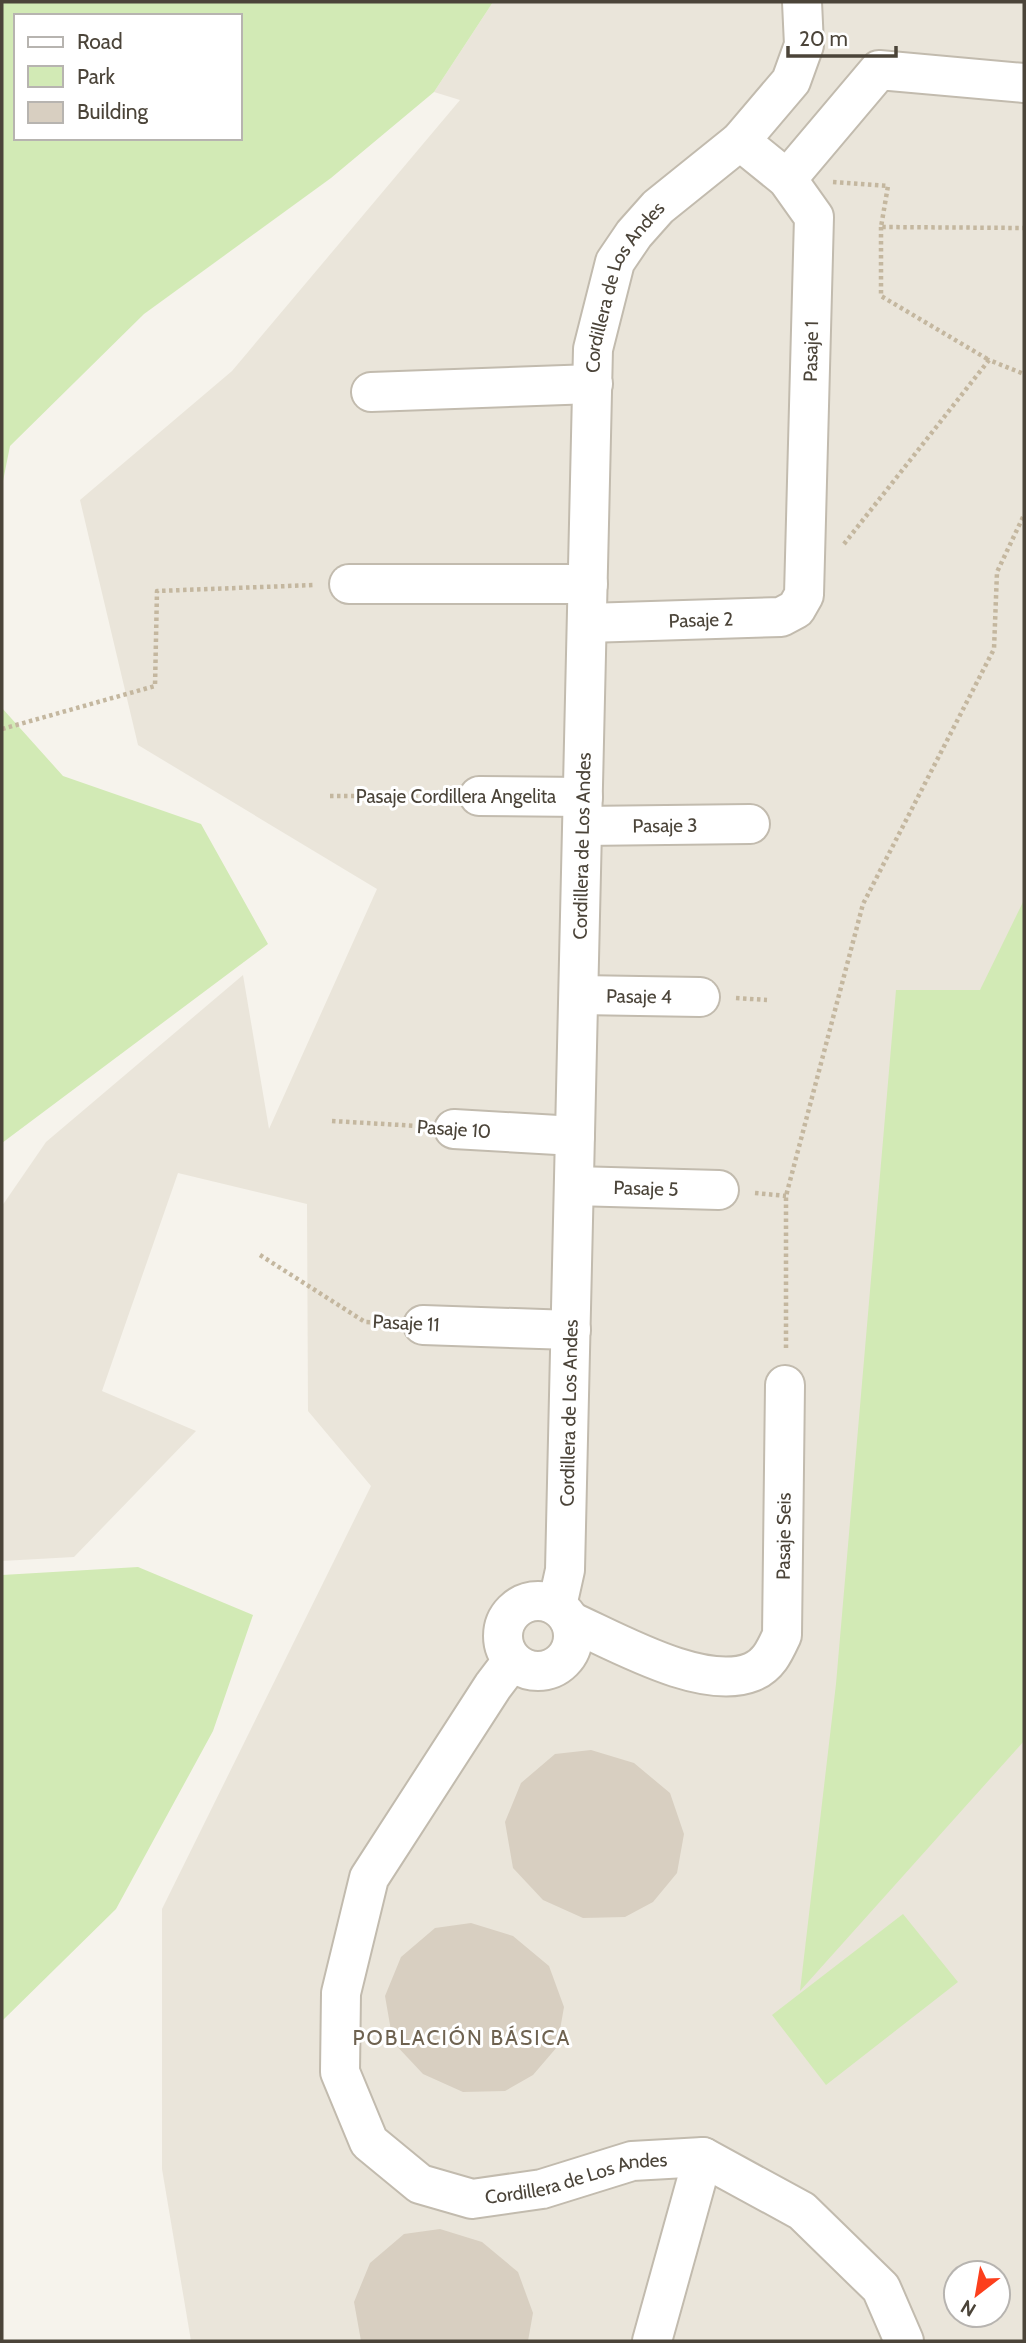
<svg xmlns="http://www.w3.org/2000/svg" width="1026" height="2343" viewBox="0 0 1026 2343" font-family="Cabin,sans-serif">
<style>
.residential{fill:#eae5da;fill-rule:evenodd}
.green{fill:#d2eab5;fill-rule:evenodd}
.building{fill:#d8cfc1}
.lines{fill:none;stroke-linecap:round;stroke-linejoin:round}
.minor-casing{stroke:#c2bbae;stroke-width:42}
.path{stroke:#c4b79f;stroke-width:4.5;stroke-dasharray:3.5 3.5;stroke-linecap:butt}
.minor{stroke:#fff;stroke-width:38}
.labels{text-anchor:middle;dominant-baseline:central;stroke-width:6;stroke-linejoin:round;paint-order:stroke}
.street-label{font-size:19px;fill:#4b4439;stroke:#fff}
.neighbourhood-label{font-size:21px;letter-spacing:2px;fill:#6e6250;stroke:#fff}
</style>
<rect width="100%" height="100%" fill="#f6f3ec"/>
<path class="residential" d="M493 2H1024V2341H191L162 2169V1909L371 1486 308 1411 307 1204 178 1173 102 1391 196 1431 74 1557 2 1561V1206L46 1142 243 975 269 1129 377 889 138 745 80 500 232 371 460 100 434 92ZM956 2273H998V2315H956Z"/>
<path class="green" d="M2 2H493L434 92 331 178 144 314 10 446 2 486ZM16 16H240V138H16Z
M2 708 63 776 201 824 268 944 2 1143Z
M1024 900V1741L800 1991 836 1684 896 990H980Z
M138 1567 253 1615 213 1731 116 1909 2 2021V1575Z
M903 1914 958 1982 826 2085 772 2015Z"/>
<path class="building" d="M591 1750 634 1763 670 1793 684 1834 677 1873 653 1902 625 1917 583 1918 543 1900 513 1868 505 1822 521 1783 555 1754Z
M471 1923 513 1936 549 1966 564 2007 557 2047 533 2075 505 2091 463 2092 423 2074 393 2042 385 1996 401 1957 435 1928Z
M440 2229 482 2242 518 2272 533 2313 528 2341H361L354 2302 370 2263 404 2234Z"/>
<g class="lines">
<defs>
<g id="minor">
<path d="M787 179 879 70 1024 83"/>
<path d="M371 392 593 384"/>
<path d="M349 584H588"/>
<path id="s1" d="M587 623 781 617 796 609 804 595 814 217 787 179 740 141"/>
<path d="M479 796 583 797"/>
<path id="s2" d="M583 826 750 824"/>
<path id="s3" d="M579 995 700 997"/>
<path d="M454 1129 575 1136"/>
<path id="s4" d="M574 1186 719 1190"/>
<path d="M423 1325 571 1330"/>
<circle cx="538" cy="1636" r="35"/>
<path id="s5" d="M557 1606 565 1570 593 349 615 262 634 234 658 207 740 141 791 81 804 45 802 2"/>
<path id="s6" d="M570 1621C615 1641 703 1692 752 1672 769 1665 775 1650 782 1635L785 1385"/>
<path id="s7" d="M512 1661 493 1686 369 1878 341 1993 340 2072 369 2142 420 2184 472 2199 542 2189 632 2161 703 2157 802 2211 881 2288 904 2341"/>
<path d="M652 2341 703 2157"/>
</g>
</defs>
<use href="#minor" class="minor-casing"/>
<path class="path" d="M833 182 888 186 881 227 1024 228
M881 227V296L989 360
M844 544 989 360 1024 374
M2 729 155 686 157 591 314 585
M330 796H443
M736 998 767 1000
M332 1121 418 1126
M755 1193 786 1196
M260 1255 365 1322 387 1323
M786 1348V1196L863 904 994 649 997 572 1024 515"/>
<use href="#minor" class="minor"/>
</g>
<g class="labels">
<g class="street-label">
<text stroke="none"><textPath href="#s5" startOffset="1328">Cordillera de Los Andes</textPath></text>
<text stroke="none"><textPath href="#s1" startOffset="471">Pasaje 1</textPath></text>
<text stroke="none"><textPath href="#s1" startOffset="114">Pasaje 2</textPath></text>
<text x="456" y="796">Pasaje Cordillera Angelita</text>
<text stroke="none"><textPath href="#s2" startOffset="82">Pasaje 3</textPath></text>
<text stroke="none"><textPath href="#s5" startOffset="761">Cordillera de Los Andes</textPath></text>
<text stroke="none"><textPath href="#s3" startOffset="60">Pasaje 4</textPath></text>
<text transform="translate(454 1129) rotate(4)">Pasaje 10</text>
<text stroke="none"><textPath href="#s4" startOffset="72">Pasaje 5</textPath></text>
<text transform="translate(406 1323) rotate(3)">Pasaje 11</text>
<text stroke="none"><textPath href="#s5" startOffset="194">Cordillera de Los Andes</textPath></text>
<text stroke="none"><textPath href="#s6" startOffset="341">Pasaje Seis</textPath></text>
<text stroke="none"><textPath href="#s7" startOffset="760">Cordillera de Los Andes</textPath></text>
</g>
<g class="neighbourhood-label">
<text x="462" y="2037">POBLACIÓN BÁSICA</text>
</g>
</g>
<rect width="1026" height="2343" fill="none" stroke="#4b4439" stroke-width="7"/>
<rect x="14" y="14" width="228" height="126" fill="#ffffff" stroke="#b7b4b0" stroke-width="2"/>
<rect x="28" y="37" width="35" height="10" fill="#ffffff" stroke="#b7b4b0" stroke-width="2"/>
<text x="77" y="49" font-size="21" fill="#4b4439">Road</text>
<rect x="28" y="66" width="35" height="21" fill="#d2eab5" stroke="#b7b4b0" stroke-width="2"/>
<text x="77" y="84" font-size="21" fill="#4b4439">Park</text>
<rect x="28" y="102" width="35" height="21" fill="#d8cfc1" stroke="#b7b4b0" stroke-width="2"/>
<text x="77" y="119" font-size="21" fill="#4b4439">Building</text>
<g transform="translate(977 2294) rotate(211)"><circle r="33" fill="#ffffff" stroke="#b7b4b0" stroke-width="2"/>
<path d="M0-5L12 26L0 18L-12 26Z" fill="#fc3f1d"/>
<text y="-10" font-size="19" font-weight="bold" text-anchor="middle" fill="#4b4439">N</text>
</g>
<path d="M788 46v10h108v-10" fill="none" stroke="#4b4439" stroke-width="3.5"/>
<text x="799" y="46" font-size="21" fill="#4b4439" stroke="#ffffff" stroke-width="5" paint-order="stroke">20 m</text>
</svg>
